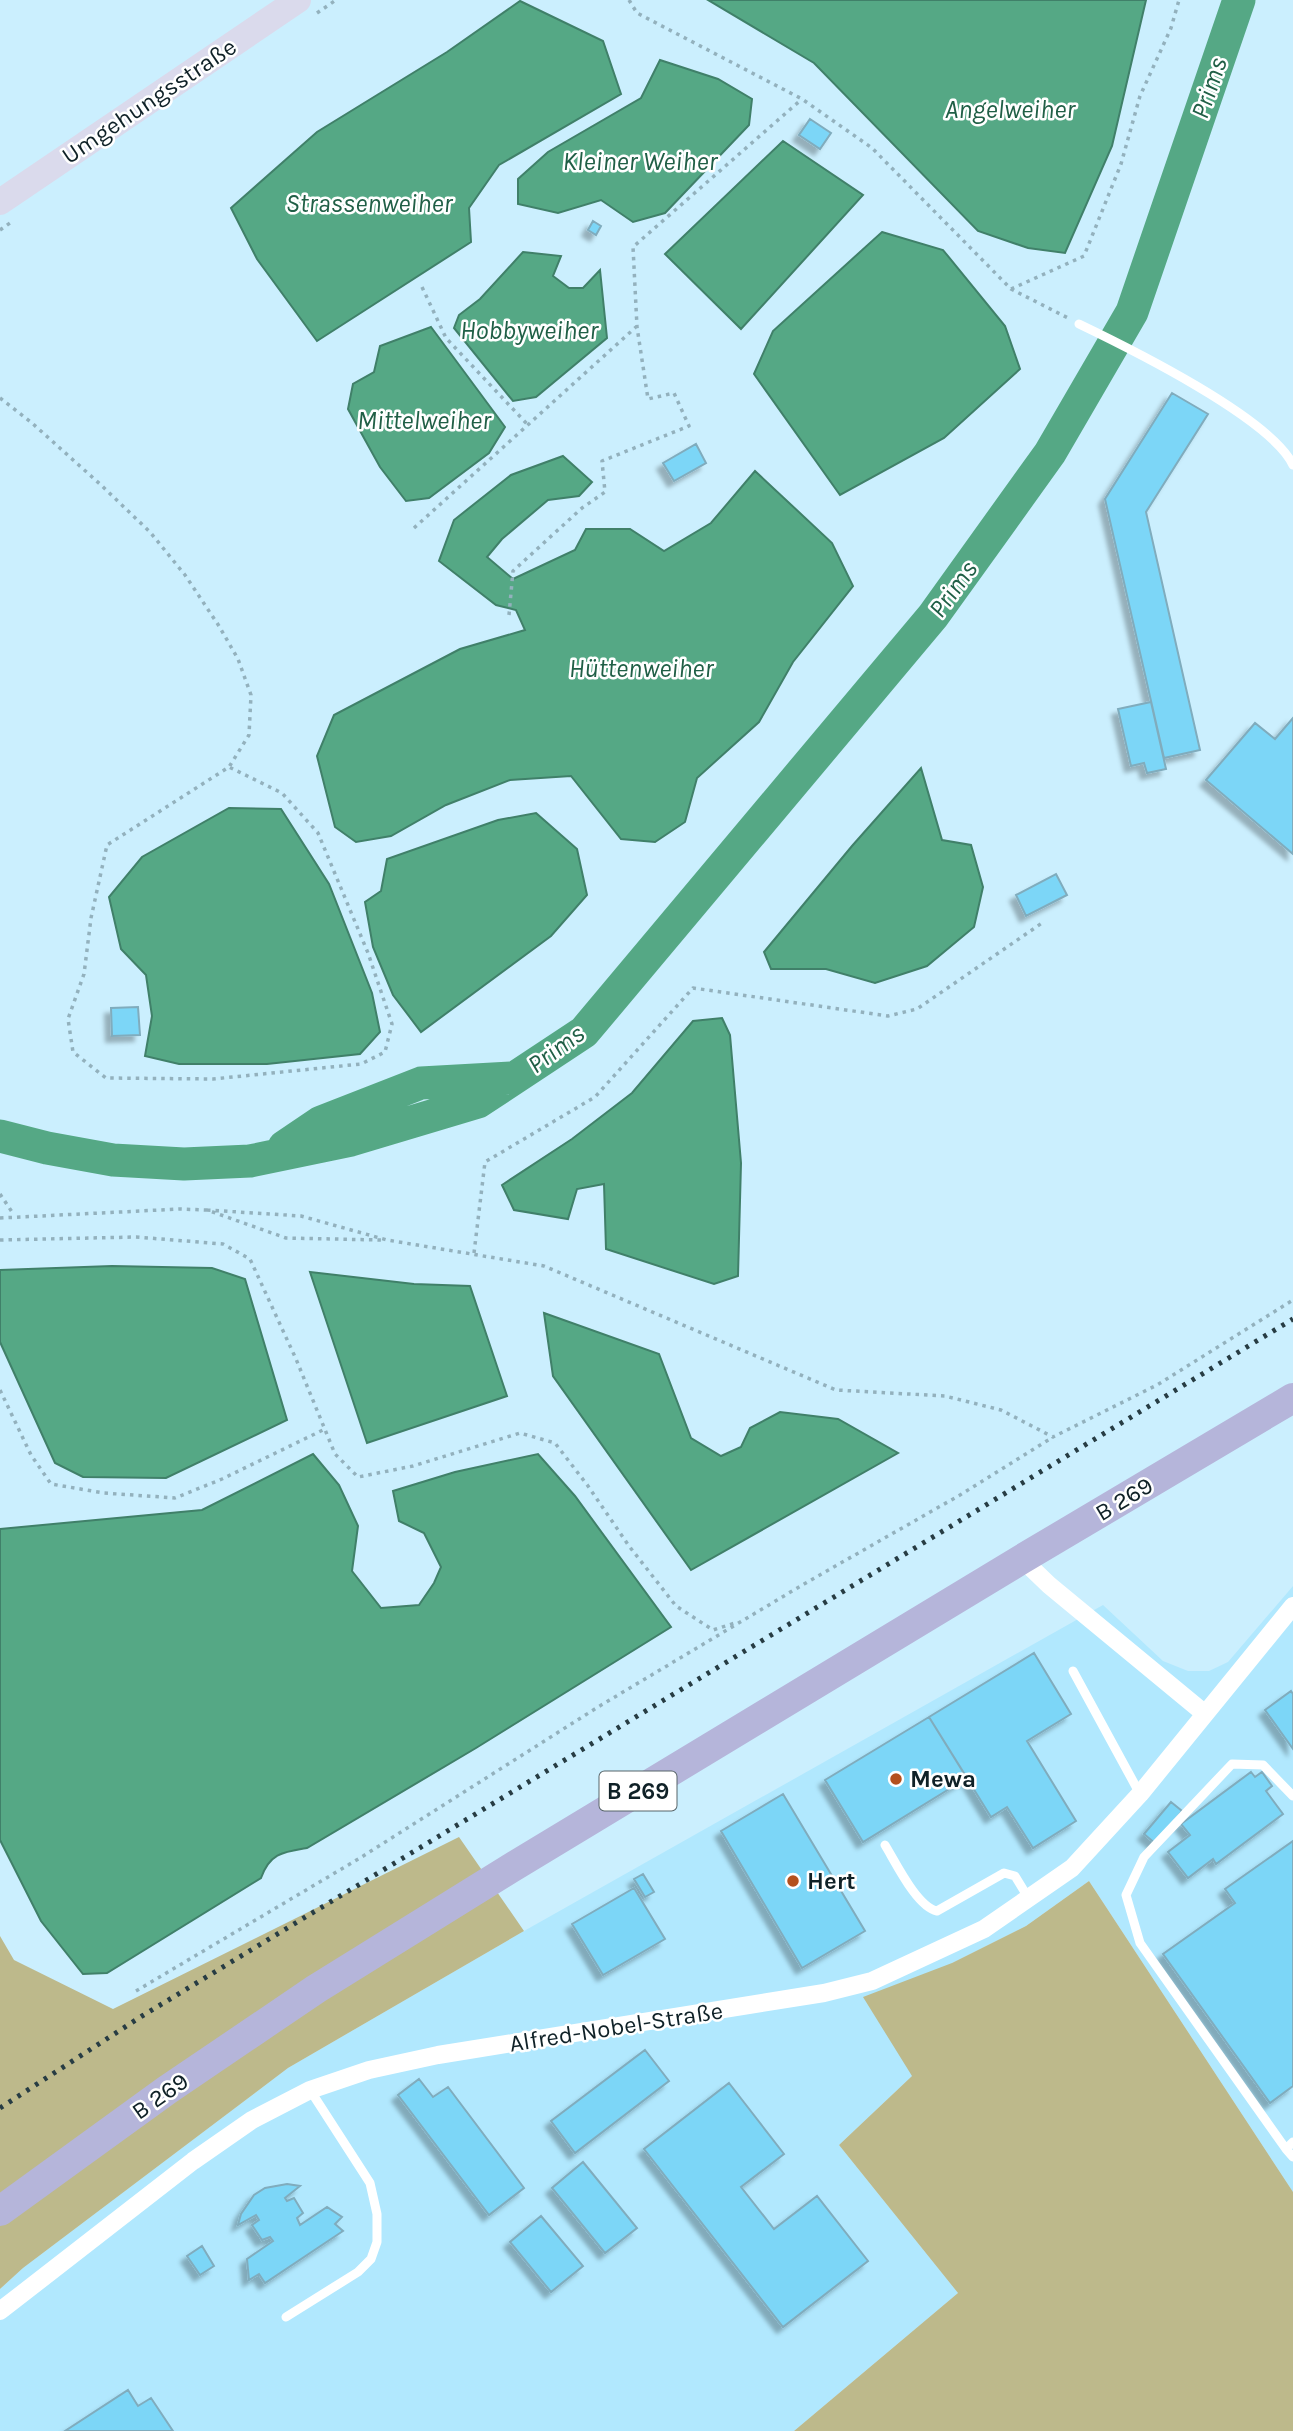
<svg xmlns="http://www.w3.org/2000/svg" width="1293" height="2431" viewBox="0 0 1293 2431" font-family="Karla,sans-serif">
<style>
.built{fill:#b1e8fe}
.green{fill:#bdb98b}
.water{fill:#55a885;stroke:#408069;stroke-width:2}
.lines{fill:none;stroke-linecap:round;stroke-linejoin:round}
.river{stroke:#55a885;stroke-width:33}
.building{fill:#7cd6f7;stroke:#80acbd;stroke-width:2;filter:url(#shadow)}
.path{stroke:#93b1bd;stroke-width:3.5;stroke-dasharray:3.5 5;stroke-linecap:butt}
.service{stroke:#fff;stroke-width:9}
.minor{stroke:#fff;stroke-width:18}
.secondary{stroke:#dadaec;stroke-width:26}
.primary{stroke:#b5b5da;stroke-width:30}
.rail{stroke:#273c43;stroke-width:5;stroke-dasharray:3.5 7;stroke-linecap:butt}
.poi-dot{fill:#b4501d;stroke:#fff;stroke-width:2.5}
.labels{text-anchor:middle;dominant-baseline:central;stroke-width:5;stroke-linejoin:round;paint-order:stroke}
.shield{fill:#fff;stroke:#576468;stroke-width:2}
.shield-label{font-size:23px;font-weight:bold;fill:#0f2127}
.street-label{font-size:24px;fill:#0f2127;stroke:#fff}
.poi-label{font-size:24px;font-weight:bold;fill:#0f2127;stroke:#fff;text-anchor:start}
.water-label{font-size:26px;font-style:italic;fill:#205f46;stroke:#fff}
</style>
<defs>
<filter id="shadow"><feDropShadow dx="-6" dy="6" stdDeviation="2" flood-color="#0004"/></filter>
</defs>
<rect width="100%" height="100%" fill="#cbeffe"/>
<path class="built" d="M1293 1586V2192L1089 1881 1026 1926 952 1963 912 2076 839 2145 958 2293 794 2431H0V2289L23 2268 288 2068 524 1931 1103 1605 1163 1661 1188 1671H1209L1228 1662Z"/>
<path class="green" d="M459 1837 524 1931 288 2068 23 2268 0 2289V1936L14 1960 113 2009Z
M1089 1881 1293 2192V2431H794L958 2293 839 2145 912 2076 863 1997 952 1963 1026 1926Z"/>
<path class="water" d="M708 0H1146L1112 146 1065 253 1028 248 978 231 814 63Z
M520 1 603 41 621 94 499 165 469 208 471 242 317 341 257 259 231 208 317 132 447 52Z
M660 60 718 79 752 99 749 125 665 213 633 222 601 200 558 213 518 204V179L548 152 641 98Z
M783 141 863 195 741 329 665 254Z
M882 232 943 250 1005 326 1020 369 944 438 840 495 754 374 773 331Z
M523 252 561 256 553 276 569 288H583L600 270 607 338 536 397 513 401 454 328 459 315 480 299Z
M431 327 505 427 489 453 429 498 406 501 380 467 348 409 353 384 374 372 380 346Z
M563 456 592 482 579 496 548 500 502 539 487 557 513 579 575 550 586 529H630L664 551 711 523 755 471 832 543 853 586 793 662 759 722 697 778 685 822 655 842 621 839 571 776 510 780 446 805 391 836 356 842 335 827 317 756 334 715 460 649 525 630 516 610 496 605 439 561 454 520 511 475Z
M921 768 942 840 971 845 983 887 974 927 927 966 875 983 826 969H771L764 952 852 846Z
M229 808 281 809 329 884 372 993 380 1032 360 1054 267 1064H179L145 1056 152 1016 146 975 121 949 109 897 142 857Z
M536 813 577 849 587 895 551 936 421 1032 393 995 373 947 365 902 381 891 387 859 498 820Z
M722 1018 730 1035 741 1163 738 1276 714 1284 606 1249 604 1184 577 1189 568 1219 514 1210 502 1185 572 1139 632 1093 693 1021Z
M112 1266 212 1268 245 1279 287 1420 166 1478 83 1477 55 1463 0 1342V1270Z
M310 1272 414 1284 470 1286 507 1396 367 1443Z
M544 1313 659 1354 691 1438 721 1456 741 1447 750 1428 780 1412 838 1419 898 1453 691 1570 553 1376Z
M313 1454 339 1485 358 1526 352 1571 381 1608 419 1605 434 1583 441 1567 424 1533 399 1521 393 1491 455 1472 538 1454 575 1496 671 1627 476 1748 307 1848C283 1852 270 1853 261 1878L107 1973 83 1974 41 1921 0 1840V1529L202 1510Z"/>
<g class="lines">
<path class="river" d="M0 1136 47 1148 113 1160 184 1164 250 1161 351 1140 478 1102 584 1032 933 616 1050 453 1132 312 1239 0
M284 1147 321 1122 421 1083 512 1078"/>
</g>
<path class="building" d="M810 119 831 133 820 149 799 135Z
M593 221 601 226 596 235 588 230Z
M1172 393 1208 414 1146 512 1200 750 1164 758 1105 499Z
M696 444 706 463 674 481 663 463Z
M1151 702 1166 769 1147 773 1144 763 1131 766 1118 709Z
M1293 718V854L1206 780 1255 723 1275 739Z
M1056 874 1067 895 1026 916 1016 895Z
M138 1007 140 1035 112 1036 111 1008Z
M1034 1653 1071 1714 1027 1741 1076 1821 1033 1848 1007 1807 991 1817 929 1717Z
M1291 1691 1293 1694V1749L1265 1710Z
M929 1717 967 1778 863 1842 825 1780Z
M1251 1772 1255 1777 1262 1772 1272 1786 1266 1791 1283 1814 1216 1864 1213 1859 1188 1878 1168 1852 1190 1835 1181 1824Z
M783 1794 865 1931 802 1968 721 1831Z
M1171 1802 1182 1811 1156 1844 1144 1834Z
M1293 1841V2086L1270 2103 1163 1954 1235 1903 1225 1889Z
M643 1874 654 1892 645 1897 634 1879Z
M634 1888 665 1939 603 1975 572 1924Z
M645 2050 669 2081 575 2153 551 2121Z
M419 2079 433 2097 448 2087 524 2188 489 2215 398 2095Z
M729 2083 784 2154 741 2187 774 2229 817 2196 868 2261 783 2327 644 2149Z
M583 2162 637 2228 605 2253 552 2188Z
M287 2184 300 2186 285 2198 287 2201 294 2198 303 2213 297 2218 300 2225 327 2207 342 2217 335 2224 343 2231 265 2283 259 2274 249 2280 247 2259 273 2241 270 2237 262 2240 252 2225 259 2220 256 2215 238 2225 241 2214 254 2195 265 2188Z
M541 2216 583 2266 551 2292 510 2242Z
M202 2246 214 2266 200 2275 187 2256Z
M128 2390 138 2406 151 2398 173 2431H65Z"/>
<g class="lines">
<path class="path" d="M629 0 637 13 802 99 872 148 1011 289 1070 319
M317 13 336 0
M0 230 10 223
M422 287 446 338 528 425
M1011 289 1084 256 1121 164 1140 96 1171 28 1179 0
M0 398 32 423 101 485 150 532 185 575 219 626 238 659 251 695 249 735 229 767 107 845 91 918 84 974 68 1019 73 1052 106 1078 213 1079 361 1064 385 1052 392 1024 368 953 318 833 282 793 229 767
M414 528 636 327
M509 615 513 571 582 508 605 492 602 461 689 426 674 393 648 399 637 327 633 247 802 99
M0 1194 14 1215
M207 1210 301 1216 387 1240 544 1266 836 1390 945 1396 1001 1410 1053 1437 1157 1385 1293 1300
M0 1218 180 1209 207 1210 286 1238 381 1240
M0 1240 136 1237 223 1244 250 1259 296 1359 335 1454 358 1477 413 1466 520 1433 555 1443 588 1486 629 1546 676 1606 713 1630 738 1622
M474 1253 485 1162 595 1097 693 988 888 1016 917 1009 1042 923
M0 1390 31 1455 51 1484 104 1493 175 1498 222 1479 325 1429
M136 1991 360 1858 598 1707 804 1584 960 1495 1053 1437"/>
<path class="service" d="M1079 324C1129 348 1271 418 1293 465
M1073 1671 1140 1794
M885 1845C896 1863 917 1907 937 1911L1004 1873 1015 1876 1029 1899
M1293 2142 1286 2149 1293 2157
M1286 2149 1140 1943 1126 1895 1144 1857 1232 1764 1263 1765 1293 1796
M286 2317 358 2272 371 2259 377 2242V2214L370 2183 310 2090"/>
<path class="minor" d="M1022 1559 1049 1585 1204 1713
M0 2311 193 2161 252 2120 310 2090 369 2070 438 2055 824 1993 872 1981 984 1929 1072 1868 1140 1794 1293 1606"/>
<path class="secondary" d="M0 202 298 0"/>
<path class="primary" d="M0 2211 167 2090 316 1989 511 1868 1022 1559 1293 1398"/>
<path class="rail" d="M0 2108 142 2016 1293 1319"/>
</g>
<g class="poi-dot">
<circle cx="896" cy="1779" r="7"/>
<circle cx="793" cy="1881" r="7"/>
</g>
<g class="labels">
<rect class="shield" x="599.5" y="1771.5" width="77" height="39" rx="5"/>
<g class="shield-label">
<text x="638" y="1791">B 269</text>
</g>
<g class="street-label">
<text transform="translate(149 101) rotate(-34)">Umgehungsstraße</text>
<text transform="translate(1124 1499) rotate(-31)">B 269</text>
<text transform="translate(616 2027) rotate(-9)">Alfred-Nobel-Straße</text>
<text transform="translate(160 2096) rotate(-35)">B 269</text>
</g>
<g class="poi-label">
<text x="910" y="1779">Mewa</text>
<text x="807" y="1881">Hert</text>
</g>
<g class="water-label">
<text transform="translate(1209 88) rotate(-71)">Prims</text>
<text x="1010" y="109">Angelweiher</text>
<text x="640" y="161">Kleiner Weiher</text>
<text x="369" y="203">Strassenweiher</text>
<text x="529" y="330">Hobbyweiher</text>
<text x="424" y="420">Mittelweiher</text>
<text transform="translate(953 589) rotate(-54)">Prims</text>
<text x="641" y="668">Hüttenweiher</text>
<text transform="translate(556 1049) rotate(-36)">Prims</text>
</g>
</g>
</svg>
